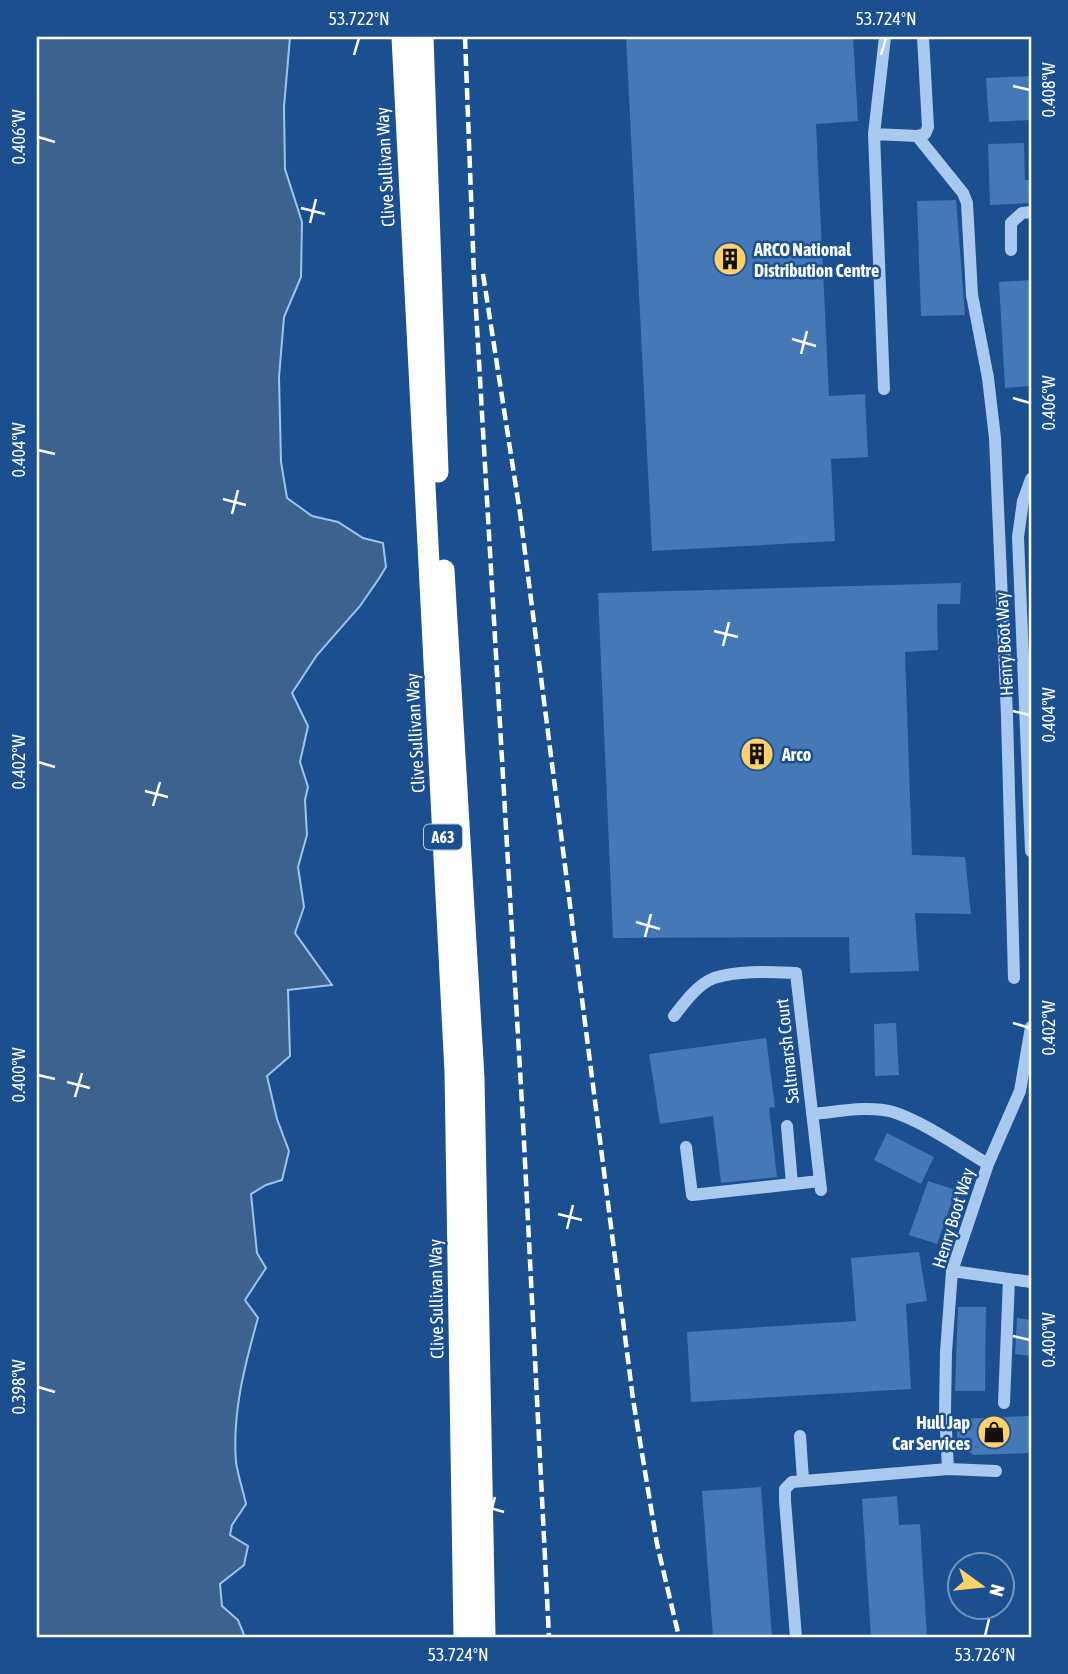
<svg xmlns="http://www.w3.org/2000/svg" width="1068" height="1674" viewBox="0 0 1068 1674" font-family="'Asap Condensed',sans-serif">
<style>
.water{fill:#3c6290;stroke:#9cc4f0;stroke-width:2}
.building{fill:#4478b7}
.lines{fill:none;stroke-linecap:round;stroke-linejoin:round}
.minor{stroke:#a9c9ee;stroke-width:12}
.highway{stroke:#fff;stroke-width:21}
.rail{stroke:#fff;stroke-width:4.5;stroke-dasharray:12 5;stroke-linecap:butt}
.ticks{fill:none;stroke:#fff;stroke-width:2.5}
.labels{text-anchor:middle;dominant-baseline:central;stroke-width:5;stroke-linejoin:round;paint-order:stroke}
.shield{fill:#1b4f8f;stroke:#bbcadd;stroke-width:2}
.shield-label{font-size:16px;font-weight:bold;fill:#fff}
.street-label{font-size:18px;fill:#fff;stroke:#1b4f8f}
.poi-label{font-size:18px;font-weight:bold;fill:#fff;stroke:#1b4f8f;text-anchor:start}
.neatline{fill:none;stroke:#fff;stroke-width:2.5}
.ticks-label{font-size:18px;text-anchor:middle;fill:#fff}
</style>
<rect width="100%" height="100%" fill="#1b4f8f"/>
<path class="water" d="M37 37H290L284 107 285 169 302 222 301 277 284 317 279 377 281 462 287 498 312 516 338 522 363 538 383 543 386 567 378 580 360 606 317 655 292 693 308 726 300 762 308 787 305 800 307 835 298 867 304 907 295 933 332 985 288 990 290 1056 267 1076 277 1119 289 1151 282 1180 266 1185 251 1194 257 1253 266 1268 245 1300 258 1318C245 1364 232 1413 236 1462 238 1476 243 1490 246 1504L232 1525 230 1535 248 1546 244 1565 220 1584 222 1606 238 1620 245 1637H37Z"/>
<path class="building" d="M626 37H853L858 121 816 124 829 396 865 394 868 457 831 459 835 541 652 551Z
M1031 76V120L989 122 986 78Z
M1024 143 1025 180H1031V203L990 205 988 144Z
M956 200 965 315 921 316 917 201Z
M1031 280V386L1005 388 999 282Z
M961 583 960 604H937L938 650 905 652 912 855 965 857 971 914 915 913 919 971 850 973 849 937 613 938 598 593Z
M896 1023 899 1075 875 1076 874 1024Z
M766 1038 775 1107 769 1108 777 1177 721 1183 713 1116 660 1124 649 1054Z
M887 1133 934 1157 921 1184 874 1160Z
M928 1181 956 1190 937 1244 909 1235Z
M919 1252 927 1301 906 1304 911 1389 691 1402 687 1332 856 1321 851 1258Z
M958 1307H986L985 1391H955Z
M1017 1318 1031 1320V1356L1015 1354Z
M1031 1416V1453L974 1455 957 1445V1419Z
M761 1487 772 1637H713L702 1491Z
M897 1496 899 1525 920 1524 927 1637H871L862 1499Z"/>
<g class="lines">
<path class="minor" d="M874 134 917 136 925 134 928 127 923 37
M917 136 963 193 967 203 972 295 988 378 995 438 1007 716 1014 978
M1011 250V223L1022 213 1031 212
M884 389 874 134 885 37
M1031 479 1023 501 1018 537 1031 851
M674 1016C684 1003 698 984 714 978 739 970 770 972 796 973L821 1190
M812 1114C837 1112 868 1105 893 1112 922 1121 961 1148 988 1164
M787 1126 792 1184
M686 1147 692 1195 820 1181
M952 1271 1031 1282
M1004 1403 1009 1279
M800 1436 803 1480
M948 1469 945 1412 946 1352 952 1271 988 1164 1020 1091 1031 1027
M796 1637 785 1501V1489L792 1482 948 1469 996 1471"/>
<path class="highway" d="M402 37 455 1072 464 1637
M423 37 438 472
M444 570 474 1078 485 1637"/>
<path class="rail" d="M465 37 474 275 523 1122 549 1637
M483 274 520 513 633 1399 657 1544 679 1637"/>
</g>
<path class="ticks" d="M354 55 359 38M881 55 886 38M1013 86 1030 90M38 137 55 142M301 208 325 214M310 223 316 199M792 339 816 346M801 354 807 331M1013 398 1030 403M38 450 55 454M223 499 246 505M232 514 238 490M714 631 738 637M723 646 729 622M1013 711 1030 715M38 762 55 767M145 791 168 797M153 806 160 782M636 922 660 929M645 937 651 914M1013 1023 1030 1028M38 1075 55 1079M67 1082 90 1088M75 1097 82 1073M558 1214 582 1220M567 1229 573 1205M1013 1336 1030 1340M38 1387 55 1392M480 1505 504 1512M489 1520 495 1497M458 1636 462 1619M985 1636 989 1619"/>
<defs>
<symbol id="building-disc" viewBox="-11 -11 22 22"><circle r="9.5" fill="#ffd166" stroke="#1b4f8f"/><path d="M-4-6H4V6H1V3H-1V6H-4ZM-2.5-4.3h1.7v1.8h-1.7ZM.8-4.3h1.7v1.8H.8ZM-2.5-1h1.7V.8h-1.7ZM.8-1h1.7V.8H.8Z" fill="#111"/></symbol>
<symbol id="shop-disc" viewBox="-11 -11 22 22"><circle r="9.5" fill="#ffd166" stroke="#1b4f8f"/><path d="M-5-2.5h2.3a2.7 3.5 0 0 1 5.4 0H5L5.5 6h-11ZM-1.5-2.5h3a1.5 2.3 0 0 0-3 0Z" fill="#111"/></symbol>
</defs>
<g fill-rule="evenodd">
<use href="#building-disc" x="711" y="240" width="38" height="38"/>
<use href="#building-disc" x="738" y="735" width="38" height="38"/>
<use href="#shop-disc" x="975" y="1413" width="38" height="38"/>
</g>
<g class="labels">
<rect class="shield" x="424" y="824.5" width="38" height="25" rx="5"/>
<g class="shield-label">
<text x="443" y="837">A63</text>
</g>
<g class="street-label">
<text transform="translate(385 167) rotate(-93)">Clive Sullivan Way</text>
<text transform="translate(1004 644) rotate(-93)">Henry Boot Way</text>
<text transform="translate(415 733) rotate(-93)">Clive Sullivan Way</text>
<text transform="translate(787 1051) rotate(-96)">Saltmarsh Court</text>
<text transform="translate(953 1218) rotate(-73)">Henry Boot Way</text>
<text transform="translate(436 1299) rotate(-91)">Clive Sullivan Way</text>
</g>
<g class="poi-label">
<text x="754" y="249">ARCO National<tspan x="754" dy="21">Distribution Centre</tspan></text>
<text x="782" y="754">Arco</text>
<text x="970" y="1422" text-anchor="end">Hull Jap<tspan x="970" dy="21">Car Services</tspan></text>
</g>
</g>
<rect width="1068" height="1674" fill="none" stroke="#1b4f8f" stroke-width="77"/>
<g transform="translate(981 1586) rotate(105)"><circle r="33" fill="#1b4f8f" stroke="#7695bc" stroke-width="2"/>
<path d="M0-5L12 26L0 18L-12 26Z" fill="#ffd166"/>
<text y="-10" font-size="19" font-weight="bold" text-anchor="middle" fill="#ffffff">N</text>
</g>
<rect x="38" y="38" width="992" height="1598" class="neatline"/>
<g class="ticks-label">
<text x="359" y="25">53.722°N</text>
<text x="886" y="25">53.724°N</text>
<text transform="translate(1049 90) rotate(-90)" y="6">0.408°W</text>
<text transform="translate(19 137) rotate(-90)" y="6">0.406°W</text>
<text transform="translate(1049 403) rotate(-90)" y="6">0.406°W</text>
<text transform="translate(19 450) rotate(-90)" y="6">0.404°W</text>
<text transform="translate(1049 715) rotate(-90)" y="6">0.404°W</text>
<text transform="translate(19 762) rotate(-90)" y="6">0.402°W</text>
<text transform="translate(1049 1028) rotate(-90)" y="6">0.402°W</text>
<text transform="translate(19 1075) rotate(-90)" y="6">0.400°W</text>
<text transform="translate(1049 1340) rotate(-90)" y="6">0.400°W</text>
<text transform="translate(19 1387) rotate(-90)" y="6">0.398°W</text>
<text x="458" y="1661">53.724°N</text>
<text x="985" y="1661">53.726°N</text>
</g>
</svg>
